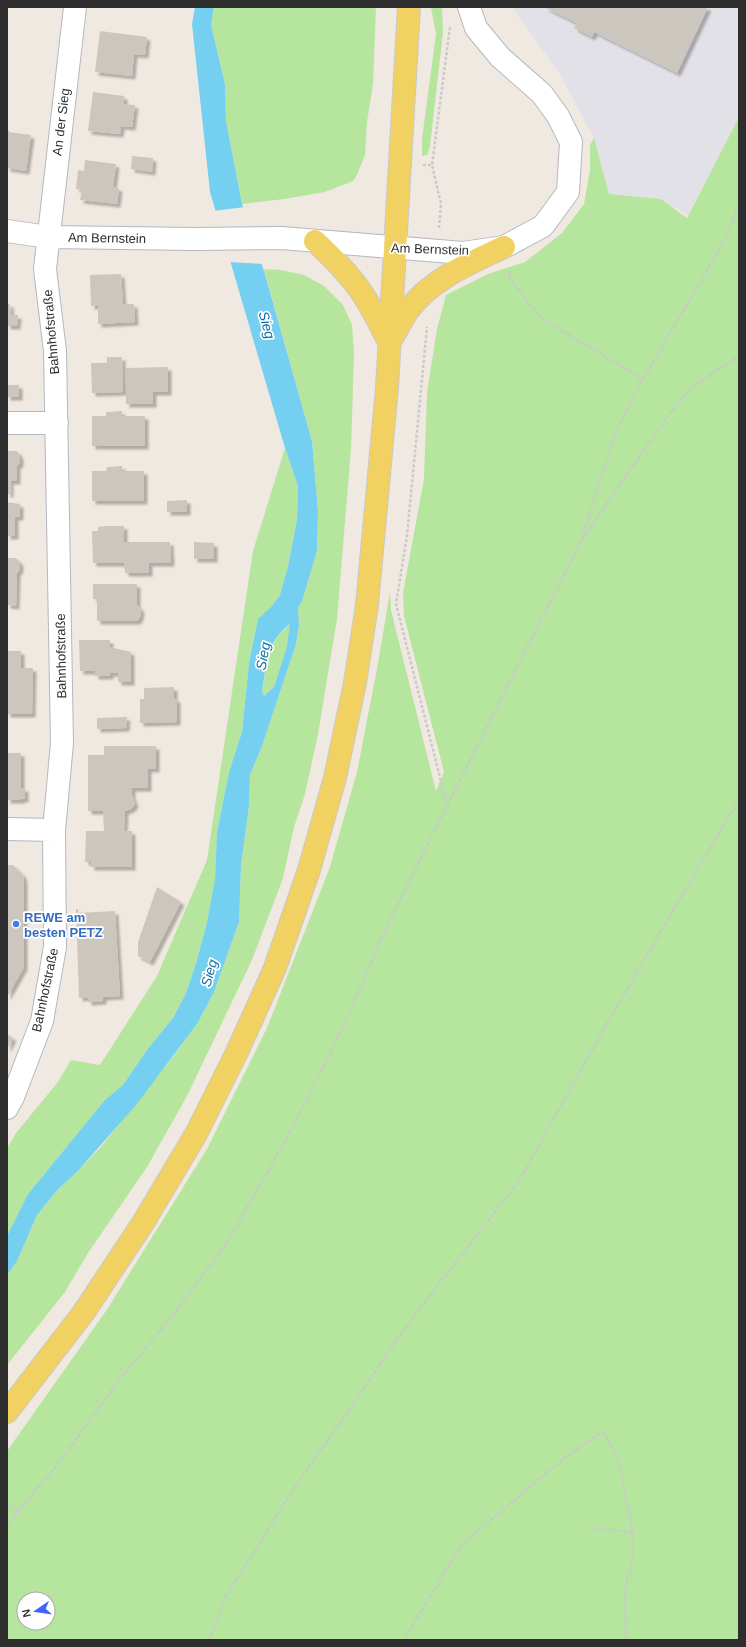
<svg xmlns="http://www.w3.org/2000/svg" width="746" height="1647" viewBox="0 0 746 1647" font-family="Helvetica,sans-serif">
<style>
.industrial{fill:#e3e1e8}
.green{fill:#b6e59e;fill-rule:evenodd}
.water{fill:#75cff0;fill-rule:evenodd}
.pier{fill:#efe9e1}
.building{fill:#cbc7bf;filter:url(#shadow)}
.lines{fill:none;stroke-linecap:round;stroke-linejoin:round}
.minor-casing{stroke:#b4b7c1;stroke-width:24}
.major-casing{stroke:#c9c9c9;stroke-width:24}
.path{stroke:#c9c9c9;stroke-width:2.5;stroke-dasharray:3 2;stroke-linecap:butt}
.minor{stroke:#fff;stroke-width:22}
.major{stroke:#f2d163;stroke-width:22}
.shop-dot{fill:#3f7fe0;stroke:#fff;stroke-width:1.5}
.labels{text-anchor:middle;dominant-baseline:central;stroke-width:3.5;stroke-linejoin:round;paint-order:stroke}
.street-label{font-size:13px;fill:#2e2e2e;stroke:#fff}
.shop-label{font-size:13px;font-weight:bold;fill:#366cbe;stroke:#fff;text-anchor:start}
.water-label{font-size:14px;font-style:italic;fill:#0d6fa3;stroke:#fff}
</style>
<defs>
<filter id="shadow"><feDropShadow dx="3.5" dy="3.5" stdDeviation="1" flood-color="#0004"/></filter>
</defs>
<rect width="100%" height="100%" fill="#efe9e1"/>
<path class="industrial" d="M514 7H739V117L688 215 661 199 609 194 594 138 558 71 513 9Z"/>
<path class="green" d="M214 7H376L373 84 367 122 365 155 357 175 353 181 325 192 284 199 242 204 226 121 225 84 211 25Z
M431 7H442L443 33 430 146 427 155 422 156V139L436 34Z
M739 117V1640H7V1451L106 1311 207 1149 267 1028 330 867 357 772 377 669 390 592 391 610 436 791 444 772 404 616 403 593 424 479 427 392 437 329 446 295 488 274 525 262 562 233 584 204 590 170V145L594 138 609 194 661 199 687 218ZM24 1599H48V1623H24Z
M264 269 281 270 304 275 324 286 343 305 352 325 354 353 351 449 337 619 318 734 305 794 294 827 283 878 252 960 187 1096 147 1167 88 1253 65 1292 7 1365V1275L17 1261 37 1215 59 1188 77 1172 100 1148 172 1058 197 1024 214 992 239 922 241 865 249 806 250 775 262 746 296 644 299 625 298 608 302 601 317 551 318 511 312 441Z
M285 448 298 486 297 520 288 566 280 595 271 607 258 620 249 663 242 732 229 772 217 832 215 879 207 922 197 960 186 993 173 1018 147 1050 123 1085 105 1100 28 1194 7 1236V1148L16 1133 58 1082 71 1060 100 1065 157 976 207 860 253 551Z
M291 623 287 646 274 687 264 696 262 691 269 651 278 636Z"/>
<path class="water" d="M195 7H214L211 25 225 84 226 121 242 204 265 274 312 441 318 511 317 551 302 601 298 608 299 625 296 644 262 746 250 775 249 806 241 865 239 922 214 992 197 1024 136 1105 77 1172 59 1188 37 1215 17 1261 7 1275V1236L28 1194 105 1100 123 1085 147 1050 173 1018 186 993 197 960 207 922 215 879 217 832 229 772 242 732 249 663 258 619 271 607 280 595 288 566 297 520 298 486 285 448 210 192 192 24ZM290 624 287 646 274 687 264 696 262 691C267 664 266 642 290 624Z"/>
<path class="pier" d="M245 207 264 264 228 262 213 211Z"/>
<path class="building" d="M544 7H708L677 73 594 32 592 37 574 28 577 23Z
M100 31 147 37 145 55 134 54 132 76 95 72Z
M93 92 124 96V104L135 105 132 127 121 126 120 134 88 131Z
M7 130H9V132L31 135 26 171 7 168Z
M132 156 153 158 152 172 131 169Z
M85 160 116 164 113 187 119 188 117 204 80 200 82 189H76L78 170 84 171Z
M121 274 123 304H134L135 322 98 324V305L91 306 90 275Z
M7 304H10L11 315H18L17 326H7Z
M107 357H122L123 392 92 393 91 363H107Z
M168 367V392H153V404H126V368Z
M7 385H19V397H7Z
M122 411V416H145V446H92V416H106V412Z
M7 451H17L20 456V463L17 466V481H10V494H7Z
M122 466V471H144V501H92V471H106L107 467Z
M187 500V512H167V501Z
M7 502 20 504V517H15V536H7Z
M108 526H124V542H170L171 563H149V573H125L124 563H93L92 531H98V527Z
M194 542 214 543V559H194Z
M7 558H16L20 563V569L17 573 16 606 7 605Z
M93 584H137V605L141 609 140 617 137 621H97V599H93Z
M79 640H110V647L131 652V682H118V673H110V676H95V671H80Z
M7 651H21V668H33L32 714H7Z
M174 687V699H177V722L140 723V699H144V688Z
M127 717 126 728 97 729V718Z
M104 746H156V769H148V788H132V795L135 804 131 809 125 811 124 831H132V867H91V862H85L86 831H104L103 811H88V755H104Z
M7 753H21V788H25V799H21V800H7Z
M7 865H13L23 875 24 882V967L7 997Z
M157 887 181 902 150 962 138 956V942Z
M76 909H78V913L115 911 120 996 103 997V1001L88 1002V997L79 998Z
M7 1034 13 1038 7 1049Z"/>
<g class="lines">
<defs>
<path id="minor" d="M7 231 48 237 195 239 282 238 463 253 504 247 543 226 568 192 571 142 558 116 542 94 500 57 476 28 469 7
M7 423H57
M7 829 54 830
M7 1108 13 1097 42 1021 55 947 54 830 62 743 55 351 45 269 75 7"/>
<path id="major" d="M315 241C330 255 344 269 357 286 370 303 379 323 389 342
M392 338C397 330 402 320 407 312 429 280 470 263 504 247
M7 1412 84 1312 143 1223 196 1134 237 1052 275 968 309 870 335 778 355 683 367 605 387 388 409 7"/>
</defs>
<use href="#minor" class="minor-casing"/>
<use href="#major" class="major-casing"/>
<path class="path" d="M423 165H432
M439 228 441 204 432 165 450 27
M509 271 510 279 542 319 643 379
M582 538 617 429 643 379 719 250 732 223 739 202
M448 804 580 543 663 422 692 387 739 356
M7 1503 18 1511
M7 1527 18 1511 58 1464 120 1379 177 1310 227 1242 271 1166 306 1102 343 1027 388 924 447 805 396 604 407 536 427 327
M589 1528 633 1532
M209 1640 225 1598 293 1490 411 1320 519 1181 606 1025 739 799
M404 1640 461 1545 563 1459 603 1431 618 1457 633 1532V1560L627 1580 625 1597 626 1640"/>
<use href="#minor" class="minor"/>
<use href="#major" class="major"/>
</g>
<circle class="shop-dot" cx="16" cy="924" r="4"/>
<g class="labels">
<g class="street-label">
<text transform="translate(61 122) rotate(-83)">An der Sieg</text>
<text transform="translate(107 238) rotate(1)">Am Bernstein</text>
<text transform="translate(430 249) rotate(2)">Am Bernstein</text>
<text transform="translate(51 332) rotate(-95)">Bahnhofstraße</text>
<text transform="translate(61 656) rotate(-91)">Bahnhofstraße</text>
<text transform="translate(45 990) rotate(-78)">Bahnhofstraße</text>
</g>
<g class="shop-label">
<text x="24" y="917">REWE am<tspan x="24" dy="15">besten PETZ</tspan></text>
</g>
<g class="water-label">
<text transform="translate(267 325) rotate(75)">Sieg</text>
<text transform="translate(263 656) rotate(-79)">Sieg</text>
<text transform="translate(209 973) rotate(-74)">Sieg</text>
</g>
</g>
<rect width="746" height="1647" fill="none" stroke="#2e2e2e" stroke-width="16"/>
<g transform="translate(36 1611) rotate(257)"><circle r="19" fill="#ffffff" stroke="#ababab"/>
<path d="M0-3L7 15L0 10L-7 15Z" fill="#4264fb"/>
<text y="-6" font-size="11" font-weight="bold" text-anchor="middle" fill="#2e2e2e">N</text>
</g>
</svg>
